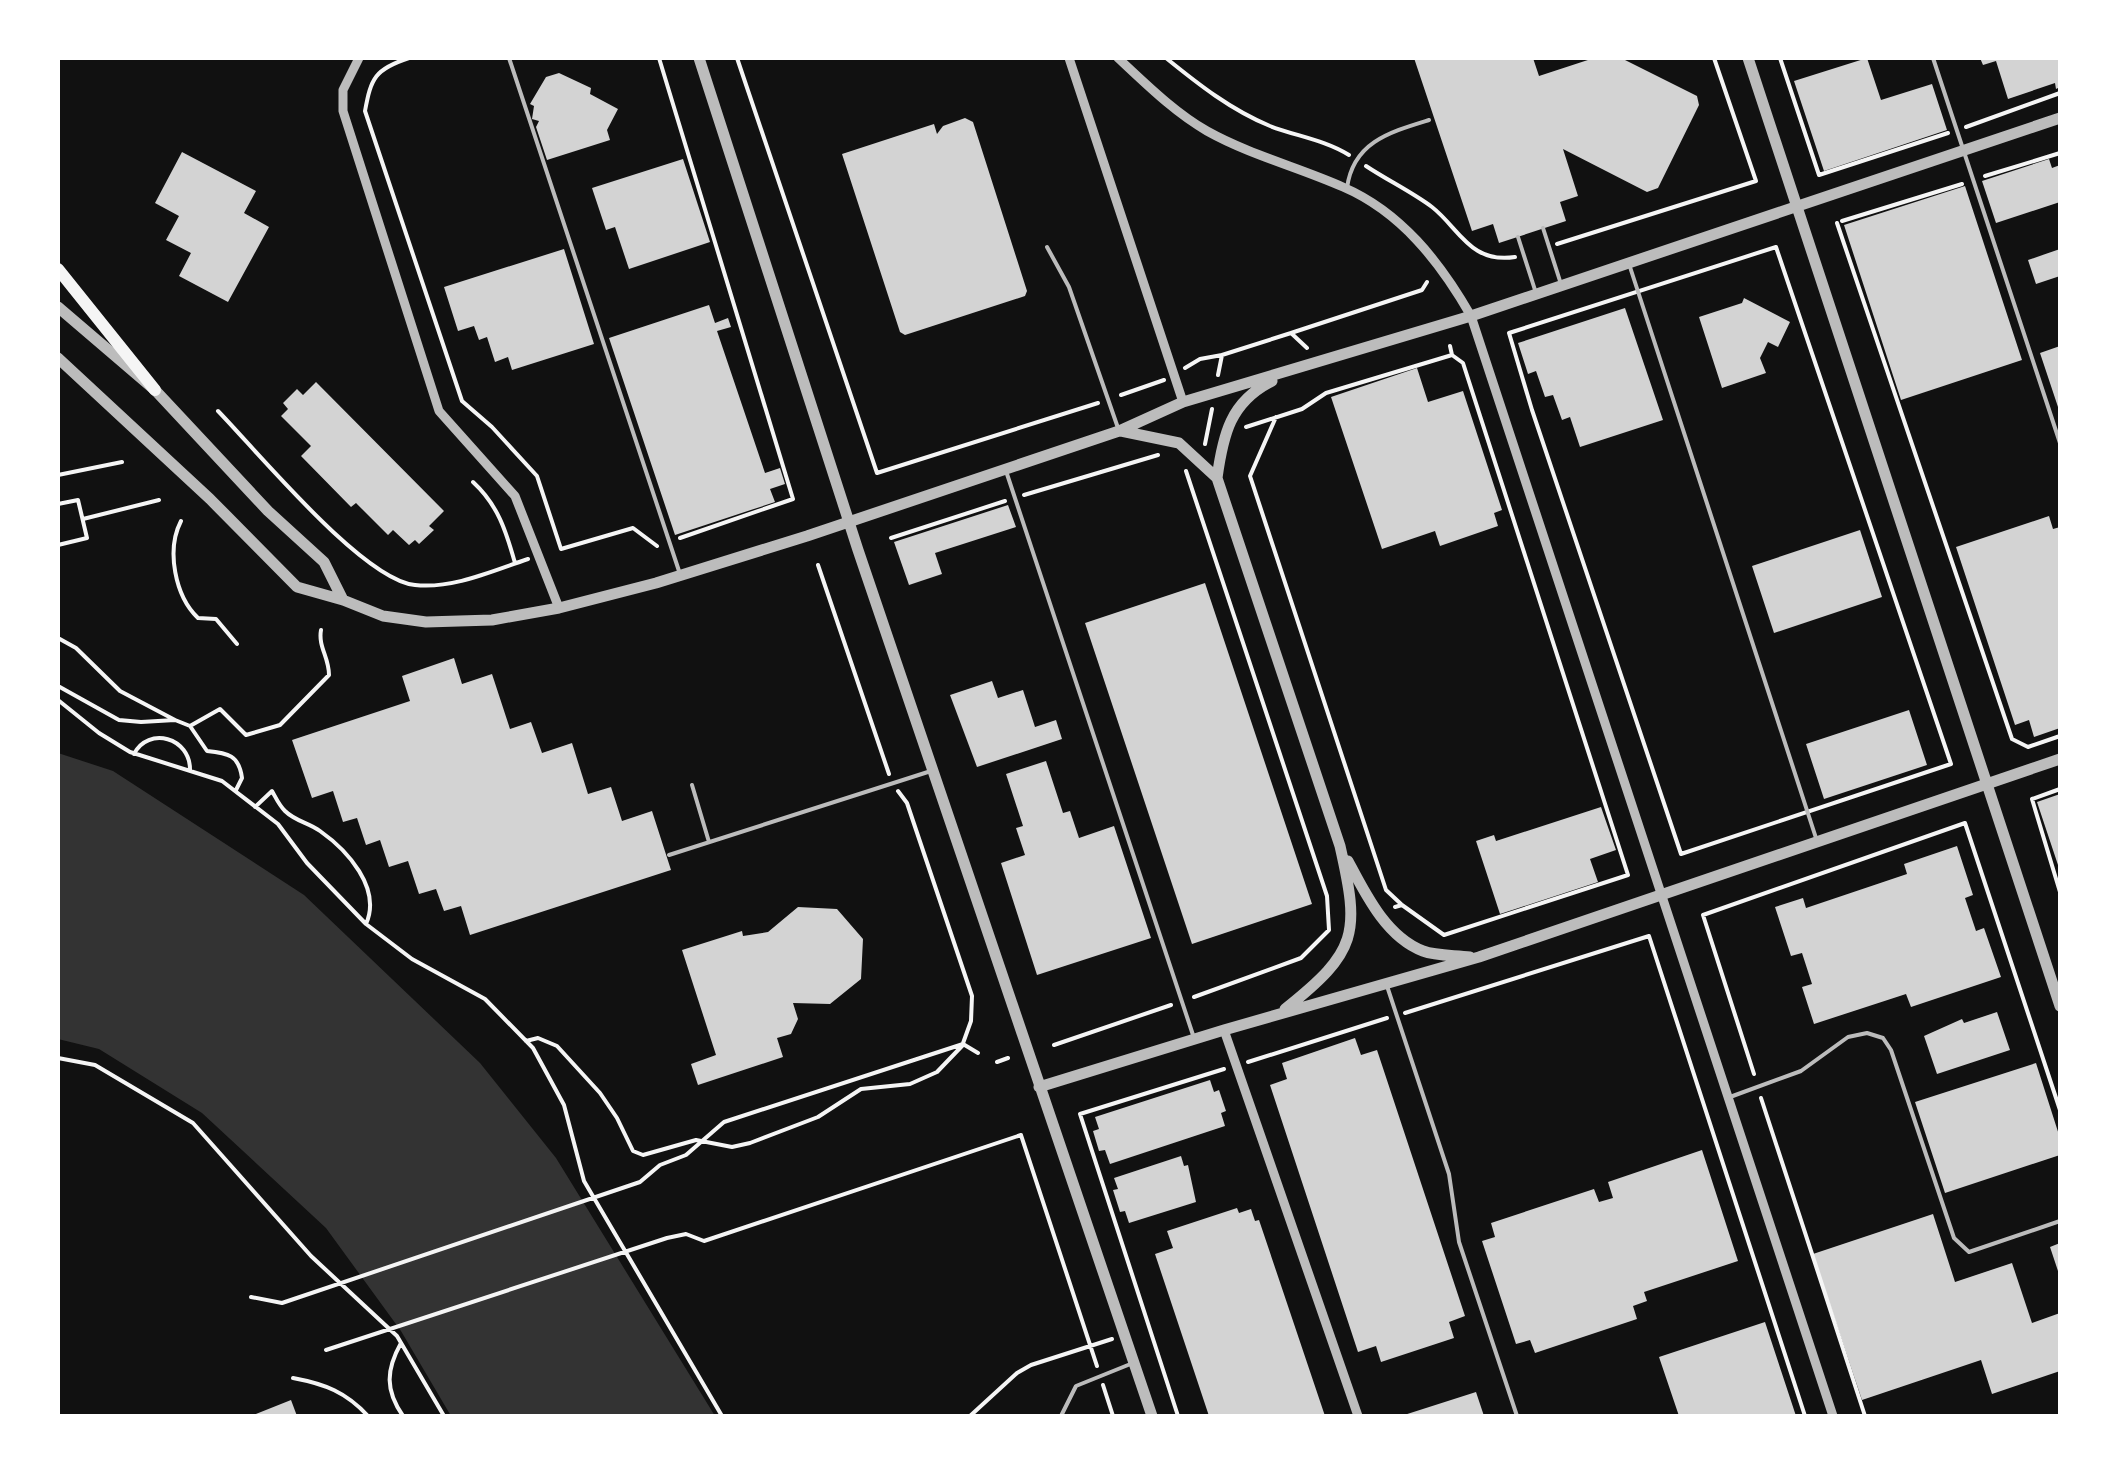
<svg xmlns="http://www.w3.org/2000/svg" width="2118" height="1474" viewBox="0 0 2118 1474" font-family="Helvetica,sans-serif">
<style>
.water{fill:#333}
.building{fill:#d3d3d3}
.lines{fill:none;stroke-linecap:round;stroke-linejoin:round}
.path{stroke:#f5f5f5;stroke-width:4}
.service{stroke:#bcbcbc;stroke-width:4}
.minor{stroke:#bcbcbc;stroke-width:9}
.tertiary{stroke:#bcbcbc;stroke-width:11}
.secondary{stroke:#f5f5f5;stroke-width:12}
</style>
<rect width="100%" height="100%" fill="#111"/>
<path class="water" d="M58 753 113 771 304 895 480 1063 556 1158 715 1416H451L401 1331 326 1228 202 1113 99 1049 58 1039Z"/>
<path class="building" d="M1414 58H1533L1539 76 1594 58H1621L1697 96 1699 105 1658 188 1647 192 1563 149 1578 196 1560 202 1566 221 1499 243 1493 224 1472 231Z
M1867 58 1881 100 1932 84 1947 130 1824 171 1794 81Z
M1980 58H2060V87L2056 89 2055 83 2008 99 1996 61 1983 65Z
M559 73 591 88 590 94 618 109 607 130 610 140 547 160 536 127 539 121 532 119 534 106 530 104 546 77Z
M965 118 973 122 1027 291 1025 296 905 335 900 332 842 154 934 124 937 134 943 126Z
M182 152 256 191 244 213 269 227 228 302 179 276 191 253 166 240 179 216 155 203Z
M683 159 710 242 629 269 615 227 606 230 592 188Z
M2049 159 2052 168 2060 165V202L1996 223 1982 181Z
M1965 186 2022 360 1901 400 1844 225Z
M564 249 594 344 512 370 508 357 495 362 487 337 479 340 474 326 458 331 444 287Z
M2060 249V276L2036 284 2028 260Z
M1744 298 1790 322 1778 347 1768 342 1760 358 1766 373 1722 388 1699 317 1742 303Z
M709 305 715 323 728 318 731 327 717 331 765 473 780 468 785 484 770 489 775 502 675 535 609 338Z
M1625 308 1663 420 1580 447 1570 417 1562 420 1553 395 1545 397 1536 371 1528 374 1518 343Z
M2060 346V413L2040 353Z
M1417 368 1428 402 1463 391 1502 510 1494 513 1498 526 1440 546 1435 531 1382 549 1331 397Z
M316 382 444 511 429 526 434 530 419 544 415 540 409 545 393 530 388 535 356 503 351 507 301 456 311 446 281 416 288 409 283 403 297 389 303 395Z
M1008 505 1016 527 935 553 942 574 909 585 894 542Z
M2049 516 2053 529 2060 527V728L2034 737 2029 720 2015 725 1956 547Z
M1860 530 1882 597 1774 633 1752 566Z
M1205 583 1312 904 1192 944 1085 623Z
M454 658 462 684 492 674 510 729 531 722 542 753 572 743 588 794 611 787 622 821 652 811 671 870 470 935 461 906 444 911 436 889 419 894 408 861 389 867 380 840 366 845 357 818 343 822 333 791 312 798 292 740 410 701 402 676Z
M992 681 998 698 1023 690 1035 727 1056 720 1062 739 977 767 950 695Z
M1909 710 1927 765 1824 799 1806 744Z
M1046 761 1063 813 1070 811 1079 838 1114 826 1151 938 1037 975 1001 863 1025 855 1016 828 1023 826 1006 774Z
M2060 794V871L2037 802Z
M1601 807 1616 850 1590 859 1598 882 1500 914 1476 841 1494 835 1496 841Z
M1957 846 1973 895 1965 898 1976 931 1984 928 2001 977 1911 1007 1906 994 1814 1024 1802 987 1812 984 1802 953 1791 956 1775 907 1803 898 1806 908 1907 874 1904 864Z
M798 907 837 909 863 939 861 979 830 1004 793 1003 798 1019 791 1034 777 1038 783 1057 698 1085 691 1064 716 1055 682 950 742 931 743 936 768 932Z
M1997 1012 2010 1050 1937 1074 1924 1036 1962 1019 1964 1023Z
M1355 1038 1361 1055 1377 1050 1465 1316 1449 1322 1454 1338 1381 1362 1376 1346 1358 1352 1270 1085 1287 1079 1282 1063Z
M2036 1063 2060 1138V1155L1945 1193 1915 1102Z
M1210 1080 1214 1092 1219 1090 1226 1111 1221 1113 1225 1126 1110 1164 1105 1150 1099 1151 1093 1131 1099 1129 1095 1117Z
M1702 1150 1738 1261 1644 1292 1647 1301 1633 1306 1637 1319 1535 1353 1530 1340 1516 1344 1482 1241 1495 1237 1491 1223 1594 1189 1599 1202 1613 1198 1608 1182Z
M1181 1156 1184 1166 1188 1165 1196 1202 1129 1223 1125 1211 1120 1212 1113 1190 1118 1189 1114 1178Z
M1237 1208 1239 1213 1251 1209 1255 1221 1259 1220 1325 1416H1209L1155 1254 1173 1248 1167 1231Z
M1933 1214 1955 1282 2012 1263 2032 1323 2060 1313V1371L1992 1394 1981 1360 1862 1400 1813 1254Z
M2060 1243V1277L2050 1247Z
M1765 1322 1796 1416H1679L1659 1357Z
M1476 1392 1484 1416H1401Z
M291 1400 297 1416H251Z"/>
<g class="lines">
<path class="path" d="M409 58C375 69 371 78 365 111L462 401 492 427 537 476 561 549 633 528 657 546
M659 58 793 499 680 538
M737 58 877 473 1098 403
M1166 58C1198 84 1231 110 1270 126 1296 136 1325 140 1349 155
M1780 58 1819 175 1948 133
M1966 127 2060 93
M1366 166C1387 180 1412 192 1432 207 1459 228 1470 264 1515 257
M1985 176 2060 153
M1842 221 1962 184
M1837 223 2012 739 2028 747 2060 736
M1557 244 1756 181 1714 58
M1776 247 1951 764 1681 854 1532 410 1509 333Z
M1291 333 1422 290 1427 282
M1185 368 1200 359 1222 355
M1218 375 1222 355 1291 333 1307 348
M1121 395 1164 380
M218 411C257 451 363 580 415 585 453 589 492 571 528 559
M1276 417 1250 476 1386 890 1401 904
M1246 427 1302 409 1326 393 1452 355 1450 346
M1205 444 1212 409
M1186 471 1327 896 1329 930 1301 958 1194 997
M58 475 122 462
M473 482C498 505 506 531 515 563
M1024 495 1158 455
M58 504 78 500 87 538 58 545
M83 519 159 500
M181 521C166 550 175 596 198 618L216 619 237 644
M891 538 1005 501
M818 565 889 774
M58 638 76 648 120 691 175 720 141 722 119 720 58 686
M58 700 99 733 130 752 222 781 278 824 307 863 366 924 412 959 485 999 533 1048 564 1105 584 1181 722 1416
M175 720 190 726 220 709 246 735 280 725 329 675C329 657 318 647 321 630
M190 726 207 751C228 753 239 755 242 778L236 790
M134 754C148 726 191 737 190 771
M2060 789 2032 799 2060 892
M255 807 272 791C276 798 279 805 285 811 295 821 309 823 320 831 347 850 382 888 366 924
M1395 907 1402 905 1444 935 1628 875 1463 363 1452 355
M1405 1013 1649 936 1805 1416
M526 1041 538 1038 557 1046 600 1093 617 1118 633 1151 643 1155 696 1140 732 1147 750 1143 818 1117 861 1089 910 1084 937 1072 962 1046 971 1021 972 996 907 803 898 791
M1054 1045 1171 1005
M58 1058 95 1065 193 1123 311 1256 397 1336 444 1416
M997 1062 1008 1058
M1248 1062 1387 1018
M1754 1074 1703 915 1965 823 2060 1110
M1761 1098 1865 1416
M251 1297 282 1303 640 1182 660 1165 686 1155 724 1122 963 1044 978 1053
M401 1343C386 1370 385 1390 403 1416
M326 1350 667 1238 686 1234 704 1241 1021 1135 1097 1366
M293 1378C325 1384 346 1392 368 1416
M1103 1385 1113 1416
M970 1416 1017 1373 1031 1365 1112 1339
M1178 1416 1080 1114 1224 1069"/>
<path class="service" d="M509 58 679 571
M1933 58 2060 443
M1347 188C1353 142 1390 132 1429 120
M1543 228 1560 281
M1518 237 1535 290
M1047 247 1069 287 1118 428
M1630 267 1816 838
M1007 474 1193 1035
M692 785 709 842
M669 855 931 771
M1387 986 1449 1174 1459 1242 1517 1416
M1730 1097 1801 1071 1848 1037 1867 1033 1883 1038 1891 1050 1954 1238 1969 1252 2060 1221
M1061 1416 1076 1386 1133 1363"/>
<path class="minor" d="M359 58 343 90V111L439 411 515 496 559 608
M1069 58 1183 402
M1118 58C1146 84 1174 112 1207 131 1250 155 1298 167 1343 187 1401 212 1440 262 1471 316L1833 1416
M1224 1030 1358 1416"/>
<path class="tertiary" d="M699 58 858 550 1152 1416
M1748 58 2060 1006
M58 307 155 390 268 511 324 562 343 600
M58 358 210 499 297 587 343 600 383 616 426 622 492 620 559 608 656 583 807 536 1119 431 1183 402 1471 316 2060 118
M1272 381C1230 402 1223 435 1217 478L1340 846C1360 934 1358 951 1285 1009
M1121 431 1179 443 1217 478
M1348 861C1365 893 1386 937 1423 951 1436 956 1455 955 1470 957
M1039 1087 1224 1030 1479 957 2060 759"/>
<path class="secondary" d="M58 269 155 390"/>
</g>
<rect width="2118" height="1474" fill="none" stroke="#ffffff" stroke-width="120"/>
</svg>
